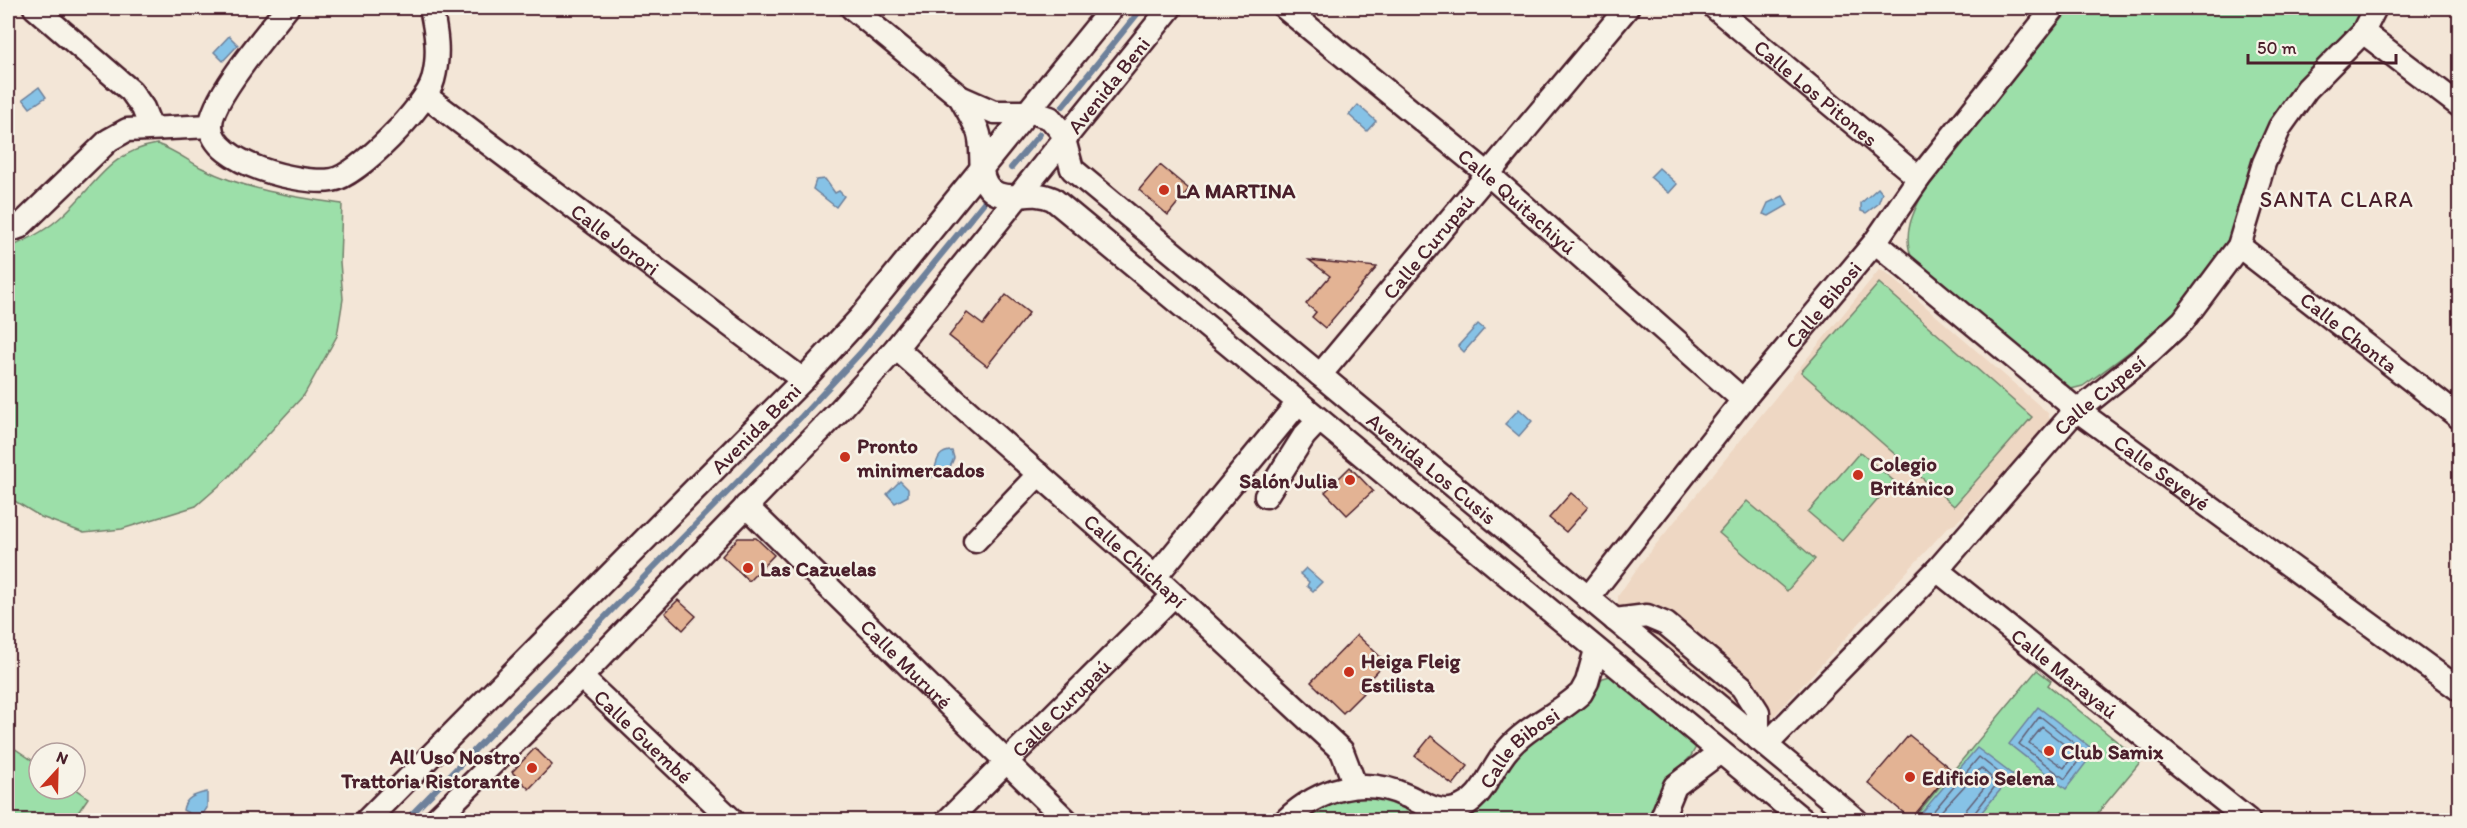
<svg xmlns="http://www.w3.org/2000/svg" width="2467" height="828" viewBox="0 0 2467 828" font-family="Itim,sans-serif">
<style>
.built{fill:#eed7c3}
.green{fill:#9cdfa9;stroke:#737f6a;stroke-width:1.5}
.water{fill:#86c2e6;stroke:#6e819b;stroke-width:1.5}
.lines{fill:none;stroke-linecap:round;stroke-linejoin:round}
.shore{stroke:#626076;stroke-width:1.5}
.stream{stroke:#6e819b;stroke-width:6}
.building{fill:#e3b394;stroke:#4a1f2b;stroke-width:1.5}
.minor-casing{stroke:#4a1f2b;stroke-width:27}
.minor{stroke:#f7f3e8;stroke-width:22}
.poi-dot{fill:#c8321e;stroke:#f7f3e8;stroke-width:2}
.labels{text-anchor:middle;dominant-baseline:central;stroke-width:5;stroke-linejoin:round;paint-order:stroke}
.street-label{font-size:21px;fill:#4a1f2b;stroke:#f7f3e8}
.poi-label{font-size:21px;font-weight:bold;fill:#4a1f2b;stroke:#f7f3e8;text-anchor:start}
.neighbourhood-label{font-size:22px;letter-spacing:1.5px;fill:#4a1f2b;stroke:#f7f3e8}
</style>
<rect width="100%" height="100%" fill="#f3e6d7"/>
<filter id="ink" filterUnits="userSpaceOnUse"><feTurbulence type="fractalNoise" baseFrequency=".0167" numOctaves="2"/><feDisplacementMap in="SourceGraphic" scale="12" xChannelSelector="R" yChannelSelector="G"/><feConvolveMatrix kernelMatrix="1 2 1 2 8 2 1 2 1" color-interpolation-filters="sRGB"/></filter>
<g filter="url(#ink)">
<path class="built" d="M1879 270 1887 273 2048 413 2051 425 1955 524 1948 527 1773 717 1766 721 1754 722 1618 613V596L1640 564Z"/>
<path class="green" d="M2071 8H2365C2342 45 2304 70 2281 109 2275 119 2272 132 2268 143 2255 173 2245 205 2231 236 2200 302 2141 345 2083 386L2071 389 2054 383 1914 263C1899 235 1915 208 1929 182Z
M157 144C174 150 187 160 202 168 245 190 295 197 342 204L340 262 343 299 337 336 304 395 228 478 196 506 122 529 84 533 41 517 8 497V248C28 240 47 230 63 215 97 184 109 152 157 144Z
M1879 283 2032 417 1954 506 1801 372Z
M1860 452 1894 481 1842 541 1808 512Z
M1747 501 1815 559 1787 591 1719 533Z
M2037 670 2051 681 2048 685 2141 761 2092 820H1912Z
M1610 676 1696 747 1691 756 1664 785 1651 820H1298C1355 782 1382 796 1441 817L1603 678Z
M8 744 39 765V789H75L88 798 73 820H8Z"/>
<path class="water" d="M229 36 238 45 223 61 214 52Z
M39 87 46 97 30 108 23 99Z
M1358 105 1376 121 1367 131 1349 115Z
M1659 168 1677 184 1669 193 1650 177Z
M825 179 835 193 839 191 844 196 836 207 813 189 816 180Z
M1878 188 1882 193 1878 204 1866 213 1861 211V203Z
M1783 196 1788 205 1769 216 1763 214 1768 203Z
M1478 324 1484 329 1464 352 1458 346Z
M1519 409 1532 421 1519 436 1505 424Z
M952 451 954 458 950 467 930 478 929 473 935 469C937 458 940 451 952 451Z
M900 481 908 489V496L895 503 887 494Z
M1306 568 1322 582 1313 591 1307 586 1309 582 1300 574Z
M2038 707 2095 751 2066 789 2009 744Z
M1977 748 2013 775 1975 820H1923L1918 817Z
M207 792V808L202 815H192L183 810C185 797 195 795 207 792Z"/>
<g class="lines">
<path class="shore" d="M2040 716 2085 752 2065 779 2019 744Z
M2042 727 2075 753 2064 768 2029 743Z
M1926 820 1979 757 2003 776 1973 815 1971 820
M1933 820 1981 768 1992 778 1966 810 1964 820"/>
<path class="stream" d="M1063 106 1142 8
M1011 168 1040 134
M406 820 802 416 863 350 985 201"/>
</g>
<path class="building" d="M1160 165 1189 189 1168 215 1139 190Z
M1309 260 1377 267 1325 328 1312 317 1316 312 1306 304 1330 276Z
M1006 295 1029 313 987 366 949 336 967 313 983 325Z
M1350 467 1373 491 1347 515 1325 492Z
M1571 493 1588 507 1566 532 1549 518Z
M738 538H756L774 555 749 581 722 556Z
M678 600 696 616 683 630 665 613Z
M1357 635 1386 662 1359 690 1363 693 1343 713 1311 682Z
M1909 735 1952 770 1911 819 1868 783Z
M1431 736 1468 766 1453 785 1415 756Z
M535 748 552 765 529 789 512 772Z"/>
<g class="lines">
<defs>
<g id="minor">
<path d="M35 8 131 91 143 108 151 128"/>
<path d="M287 8C269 31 210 99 211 126 212 164 303 185 332 180 358 176 427 105 433 80 440 55 436 31 431 8"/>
<path id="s1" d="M852 8 960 97 994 112H1032L1050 118 1062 132 1072 169 1856 820"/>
<path id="s2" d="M1285 8 1488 174 1743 400"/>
<path id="s3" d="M1715 8 1919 178"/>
<path d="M2363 32 2460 106"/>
<path id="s4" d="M427 97 803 380"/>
<path d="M960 97C966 108 973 119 978 131 986 151 973 184 998 194 1016 201 1032 189 1053 199L1803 820"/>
<path d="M8 231 19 227 109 140 127 130 211 126"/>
<path id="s5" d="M1875 242 2077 410 2460 690"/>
<path id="s6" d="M2239 246 2460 418"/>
<path id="s7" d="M896 348 1155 577 1342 751 1355 785"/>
<path id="s8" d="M1320 375 1627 8"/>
<path d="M1266 496 1304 436 1319 420"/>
<path id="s9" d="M746 506 1066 820"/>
<path d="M975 541 1039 474"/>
<path id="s10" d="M1937 570 2248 820"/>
<path d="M1155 577 1298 403"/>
<path id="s11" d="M1588 598 1743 400 1875 242 1919 178 2054 8"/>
<path d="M1615 620 1647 616 1666 624 1742 687 1758 712V739"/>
<path id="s12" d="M581 677 732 820"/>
<path id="s13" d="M1766 745 1937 570 2069 418 2142 359 2183 321 2239 246 2264 163 2280 127 2307 89 2363 32 2375 8"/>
<path id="s14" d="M367 820 803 380 860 318 1112 8"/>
<path id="s15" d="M435 820 581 677 839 411 896 348 1170 8"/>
<path id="s16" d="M948 820 1173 596"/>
<path id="s17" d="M1286 820C1319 789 1364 775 1407 796 1421 802 1438 814 1455 809 1484 801 1490 769 1508 749 1527 726 1559 714 1581 693L1587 682 1596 650"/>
<path d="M1661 820 1675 786 1720 752"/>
</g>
</defs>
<use href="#minor" class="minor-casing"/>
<use href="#minor" class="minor"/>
</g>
</g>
<g class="poi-dot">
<circle cx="1164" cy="190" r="6"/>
<circle cx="845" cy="457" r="6"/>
<circle cx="1858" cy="475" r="6"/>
<circle cx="1350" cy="480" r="6"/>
<circle cx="748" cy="568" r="6"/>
<circle cx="1349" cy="672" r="6"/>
<circle cx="2049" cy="751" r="6"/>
<circle cx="532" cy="768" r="6"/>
<circle cx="1910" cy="777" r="6"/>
</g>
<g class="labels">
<g class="street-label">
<text stroke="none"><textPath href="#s15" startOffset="998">Avenida Beni</textPath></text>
<text stroke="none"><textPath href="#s3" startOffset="132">Calle Los Pitones</textPath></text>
<text stroke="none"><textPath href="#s2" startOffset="302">Calle Quitachiyú</textPath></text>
<text stroke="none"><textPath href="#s4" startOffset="236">Calle Jorori</textPath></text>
<text stroke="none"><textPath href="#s8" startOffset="168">Calle Curupaú</textPath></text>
<text stroke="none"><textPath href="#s11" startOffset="376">Calle Bibosi</textPath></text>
<text stroke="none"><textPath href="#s6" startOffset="140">Calle Chonta</textPath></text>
<text stroke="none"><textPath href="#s13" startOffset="484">Calle Cupesí</textPath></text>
<text stroke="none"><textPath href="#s14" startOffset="552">Avenida Beni</textPath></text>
<text stroke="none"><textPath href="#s1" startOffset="759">Avenida Los Cusis</textPath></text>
<text stroke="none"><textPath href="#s5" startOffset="368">Calle Seyeyé</textPath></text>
<text stroke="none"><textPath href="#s7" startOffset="320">Calle Chichapí</textPath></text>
<text stroke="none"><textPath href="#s9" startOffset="225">Calle Mururé</textPath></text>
<text stroke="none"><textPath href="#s10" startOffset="164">Calle Marayaú</textPath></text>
<text stroke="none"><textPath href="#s16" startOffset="159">Calle Curupaú</textPath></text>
<text stroke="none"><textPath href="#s12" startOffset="86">Calle Guembé</textPath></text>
<text stroke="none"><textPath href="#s17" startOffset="273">Calle Bibosi</textPath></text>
</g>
<g class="poi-label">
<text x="1176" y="190">LA MARTINA</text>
<text x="857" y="445">Pronto<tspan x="857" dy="24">minimercados</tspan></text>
<text x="1870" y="463">Colegio<tspan x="1870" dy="24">Británico</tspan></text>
<text x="1338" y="480" text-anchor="end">Salón Julia</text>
<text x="760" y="568">Las Cazuelas</text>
<text x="1361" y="660">Heiga Fleig<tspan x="1361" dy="24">Estilista</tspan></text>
<text x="2061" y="751">Club Samix</text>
<text x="520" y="756" text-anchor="end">All Uso Nostro<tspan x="520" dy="24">Trattoria Ristorante</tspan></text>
<text x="1922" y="777">Edificio Selena</text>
</g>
<g class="neighbourhood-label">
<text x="2337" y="199">SANTA CLARA</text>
</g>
</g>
<rect width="2467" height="828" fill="none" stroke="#f7f3e8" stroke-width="30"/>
<rect x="15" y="15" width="2437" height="798" fill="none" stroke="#4a1f2b" stroke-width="2" filter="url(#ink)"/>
<g transform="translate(57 771) rotate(22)"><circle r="28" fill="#f7f3e8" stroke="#b29e9c" stroke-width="1.5"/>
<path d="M0-4.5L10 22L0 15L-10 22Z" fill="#c8321e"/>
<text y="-9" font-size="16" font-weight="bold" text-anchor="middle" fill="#4a1f2b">N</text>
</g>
<path d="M2248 54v9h148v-9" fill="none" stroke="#4a1f2b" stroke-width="3"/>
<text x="2257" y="54" font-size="18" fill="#4a1f2b" stroke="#f7f3e8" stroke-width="4.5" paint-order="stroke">50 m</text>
</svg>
